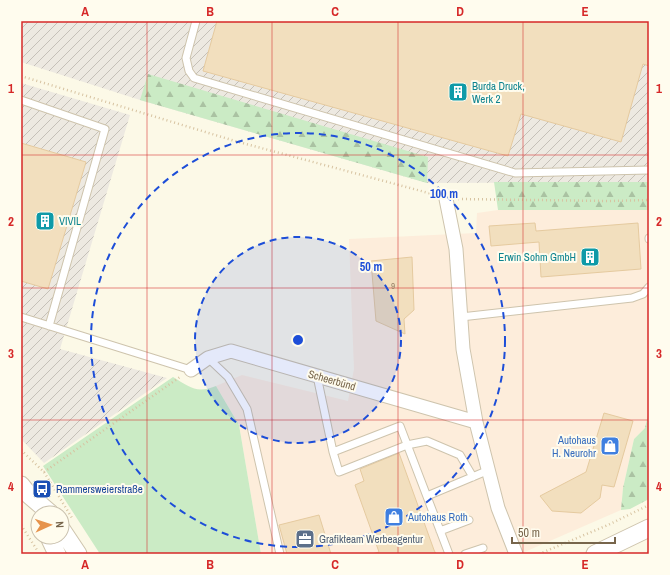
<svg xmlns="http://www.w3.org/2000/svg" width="670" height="575" viewBox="0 0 670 575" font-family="'Archivo Narrow',sans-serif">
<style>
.commercial{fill:#fdeddb}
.industrial{fill:url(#industrial-furrows)}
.grass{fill:#cbebc5}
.forest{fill:url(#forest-firs)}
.building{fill:#f2dfbe;stroke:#e5ca9f}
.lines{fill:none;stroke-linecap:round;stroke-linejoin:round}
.service-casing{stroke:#cec4ad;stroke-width:9}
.minor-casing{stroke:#cec4ad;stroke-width:15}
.tertiary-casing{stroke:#cec4ad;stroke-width:19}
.path{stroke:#d7c3a1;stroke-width:2.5;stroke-dasharray:1 3;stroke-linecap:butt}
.service{stroke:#fff;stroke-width:7}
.minor{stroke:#fff;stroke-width:13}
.tertiary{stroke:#fff;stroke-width:17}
.grid{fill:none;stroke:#d62828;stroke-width:1;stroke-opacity:0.55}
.ring{fill:none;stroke:#1d4ed8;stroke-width:2;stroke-dasharray:7 5}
.labels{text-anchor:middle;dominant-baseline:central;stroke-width:4;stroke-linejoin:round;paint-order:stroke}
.number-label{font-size:9px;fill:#968468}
.culture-label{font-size:11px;fill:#0d838f;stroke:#fffcee;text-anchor:start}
.street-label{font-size:11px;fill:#77654b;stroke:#fffcee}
.shop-label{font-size:11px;fill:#366cbe;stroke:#fffcee;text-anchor:end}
.transit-label{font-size:11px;fill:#164399;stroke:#fffcee;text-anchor:start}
.service-label{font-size:11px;fill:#4e5e75;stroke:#fffcee;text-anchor:start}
.centre{fill:#1d4ed8;stroke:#fffcee;stroke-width:2}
.ring-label{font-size:12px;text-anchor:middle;font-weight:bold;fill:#1d4ed8;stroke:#fffcee;stroke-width:4;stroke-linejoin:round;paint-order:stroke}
.neatline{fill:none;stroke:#d62828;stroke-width:1.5}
.grid-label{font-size:13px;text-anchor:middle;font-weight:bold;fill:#d62828}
</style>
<defs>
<pattern id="industrial-furrows" width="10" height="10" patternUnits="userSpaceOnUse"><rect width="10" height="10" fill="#ede9e1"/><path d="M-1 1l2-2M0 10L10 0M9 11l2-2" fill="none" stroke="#c5c0b8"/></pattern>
<pattern id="forest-firs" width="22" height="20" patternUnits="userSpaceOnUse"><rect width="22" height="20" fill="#cbebc5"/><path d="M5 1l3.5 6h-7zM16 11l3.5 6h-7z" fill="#aac2a2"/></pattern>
</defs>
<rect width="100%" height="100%" fill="#fcf9e7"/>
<path class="commercial" d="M498 210H649V410L645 428 634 439 623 488 621 510 520 554H261L239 425 216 386 242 375 348 401 354 369 349 239 476 233 477 213Z"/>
<path class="industrial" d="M21 21H649V182L427 183 140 100 21 62Z
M21 83 130 115 60 349 167 378 44 463 21 439Z"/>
<path class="grass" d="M173 377C190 387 196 394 216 386L239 425 261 554H100L43 466Z"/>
<path class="forest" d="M148 74 428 157 427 183 140 100Z
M494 182H649V210H498Z
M649 410V499L630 509 621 510 623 488 634 439 645 428Z"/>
<path class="building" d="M217 21H649V66L643 64 621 142 521 114 508 156 203 71Z
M21 143 86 162 48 289 21 281Z
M535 223 536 231 638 223 641 269 541 277 539 242 491 246 489 226Z
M412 257 414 310 404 319 405 334 376 321 371 261Z
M604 413 633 421 614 487 602 485 600 498 581 513 552 511 540 496 586 472Z
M399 453 434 550 436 554H372L379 552 355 485 364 481 360 469Z
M319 515 331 554H287L279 525Z"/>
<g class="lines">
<defs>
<path id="service" d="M196 21 186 58 189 71 194 78 515 173 649 170
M21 100 105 129 49 326
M649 238V239
M21 317 191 370
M461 317 632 298 643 294 649 287
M208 358 228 377 247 409 280 554
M317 376 333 452 339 472 407 445 427 441 460 455 473 477
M333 452 400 426 449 554
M427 496 489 470
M440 531 469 520
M465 554 483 548"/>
<path id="minor" d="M446 199 456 249 463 349 476 422 498 508 516 554
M191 370 208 358 231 351 476 422"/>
<path id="tertiary" d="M21 485 29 495 50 513
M62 530 78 554
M49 537 57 554
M595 554 649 528"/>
</defs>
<use href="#service" class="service-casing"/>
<use href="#minor" class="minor-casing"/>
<use href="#tertiary" class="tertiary-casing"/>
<path class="path" d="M21 76 235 141 436 195
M458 199 610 201 649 200
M21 450 44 472 72 518
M44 472 180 377
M21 525 37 550
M539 554 608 525 649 505
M644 554 649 552"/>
<use href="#service" class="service"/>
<use href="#minor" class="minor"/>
<use href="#tertiary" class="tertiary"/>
</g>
<path class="grid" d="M147 21V554M272 21V554M398 21V554M523 21V554M21 155H649M21 288H649M21 420H649"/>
<circle cx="298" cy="340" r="103" fill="#1d4ed8" fill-opacity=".12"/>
<g class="ring">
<circle cx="298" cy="340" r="103"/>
<circle cx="298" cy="340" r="207"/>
</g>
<defs>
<symbol id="building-square" viewBox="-11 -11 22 22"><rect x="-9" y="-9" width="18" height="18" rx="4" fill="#0f9aa8" stroke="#fffcee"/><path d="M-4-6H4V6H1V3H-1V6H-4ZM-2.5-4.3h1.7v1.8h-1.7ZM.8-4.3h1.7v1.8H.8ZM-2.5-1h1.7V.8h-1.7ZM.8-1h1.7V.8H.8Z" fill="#fff"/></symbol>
<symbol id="shop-square" viewBox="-11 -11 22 22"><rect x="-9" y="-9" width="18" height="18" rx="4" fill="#3f7fe0" stroke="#fffcee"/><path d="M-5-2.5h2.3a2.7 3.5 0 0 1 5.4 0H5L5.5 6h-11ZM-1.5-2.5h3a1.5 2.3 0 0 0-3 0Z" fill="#fff"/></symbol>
<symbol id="bus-square" viewBox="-11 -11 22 22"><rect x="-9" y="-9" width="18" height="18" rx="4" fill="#1a4fb4" stroke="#fffcee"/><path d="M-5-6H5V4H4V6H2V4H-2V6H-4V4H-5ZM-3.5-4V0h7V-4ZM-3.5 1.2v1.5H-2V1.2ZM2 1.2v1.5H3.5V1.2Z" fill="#fff"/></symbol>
<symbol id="office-square" viewBox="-11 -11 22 22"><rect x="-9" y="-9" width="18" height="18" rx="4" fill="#5c6f8a" stroke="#fffcee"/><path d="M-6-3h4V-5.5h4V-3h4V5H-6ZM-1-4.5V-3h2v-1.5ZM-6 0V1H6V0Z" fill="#fff"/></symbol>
</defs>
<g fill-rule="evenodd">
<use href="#building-square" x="447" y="81" width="22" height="22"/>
<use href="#building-square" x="34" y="210" width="22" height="22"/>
<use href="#building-square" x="579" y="246" width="22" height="22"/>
<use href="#shop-square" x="599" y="435" width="22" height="22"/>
<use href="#bus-square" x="31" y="478" width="22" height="22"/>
<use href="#shop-square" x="383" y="506" width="22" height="22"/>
<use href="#office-square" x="294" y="528" width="22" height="22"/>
</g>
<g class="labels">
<g class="number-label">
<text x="393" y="286">9</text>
</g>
<g class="culture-label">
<text x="472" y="86">Burda Druck,<tspan x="472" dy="13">Werk 2</tspan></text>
<text x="59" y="221">VIVIL</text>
<text x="576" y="257" text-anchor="end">Erwin Sohm GmbH</text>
</g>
<g class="street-label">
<text transform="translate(332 380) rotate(16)">Scheerbünd</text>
</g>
<g class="shop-label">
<text x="596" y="440">Autohaus<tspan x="596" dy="13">H. Neurohr</tspan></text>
<text x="408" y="517" text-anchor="start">Autohaus Roth</text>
</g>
<g class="transit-label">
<text x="56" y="489">Rammersweierstraße</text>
</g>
<g class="service-label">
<text x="319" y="539">Grafikteam Werbeagentur</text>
</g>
</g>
<circle cx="298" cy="340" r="6" class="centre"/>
<g class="ring-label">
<text x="444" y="198">100 m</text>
<text x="371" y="271">50 m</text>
</g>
<rect width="670" height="575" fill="none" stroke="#fffcee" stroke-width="44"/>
<g transform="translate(50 525) rotate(87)"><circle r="19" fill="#fffcee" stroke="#c9c0ad"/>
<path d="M0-3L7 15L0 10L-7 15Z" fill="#e6934c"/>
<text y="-6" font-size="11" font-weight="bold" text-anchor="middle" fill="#77654b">N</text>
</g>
<path d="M512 537v6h103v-6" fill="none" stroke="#77654b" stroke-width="2"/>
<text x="518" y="537" font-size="12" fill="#77654b" stroke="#fffcee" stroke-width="3" paint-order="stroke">50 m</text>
<rect x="22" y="22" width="626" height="531" class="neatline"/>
<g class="grid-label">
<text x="85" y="16">A</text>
<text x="210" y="16">B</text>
<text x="335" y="16">C</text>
<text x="460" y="16">D</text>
<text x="585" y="16">E</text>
<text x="11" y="93">1</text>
<text x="659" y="93">1</text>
<text x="11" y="226">2</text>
<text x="659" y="226">2</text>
<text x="11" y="358">3</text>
<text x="659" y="358">3</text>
<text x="11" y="491">4</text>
<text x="659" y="491">4</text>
<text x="85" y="569">A</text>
<text x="210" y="569">B</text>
<text x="335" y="569">C</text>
<text x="460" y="569">D</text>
<text x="585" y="569">E</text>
</g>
</svg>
